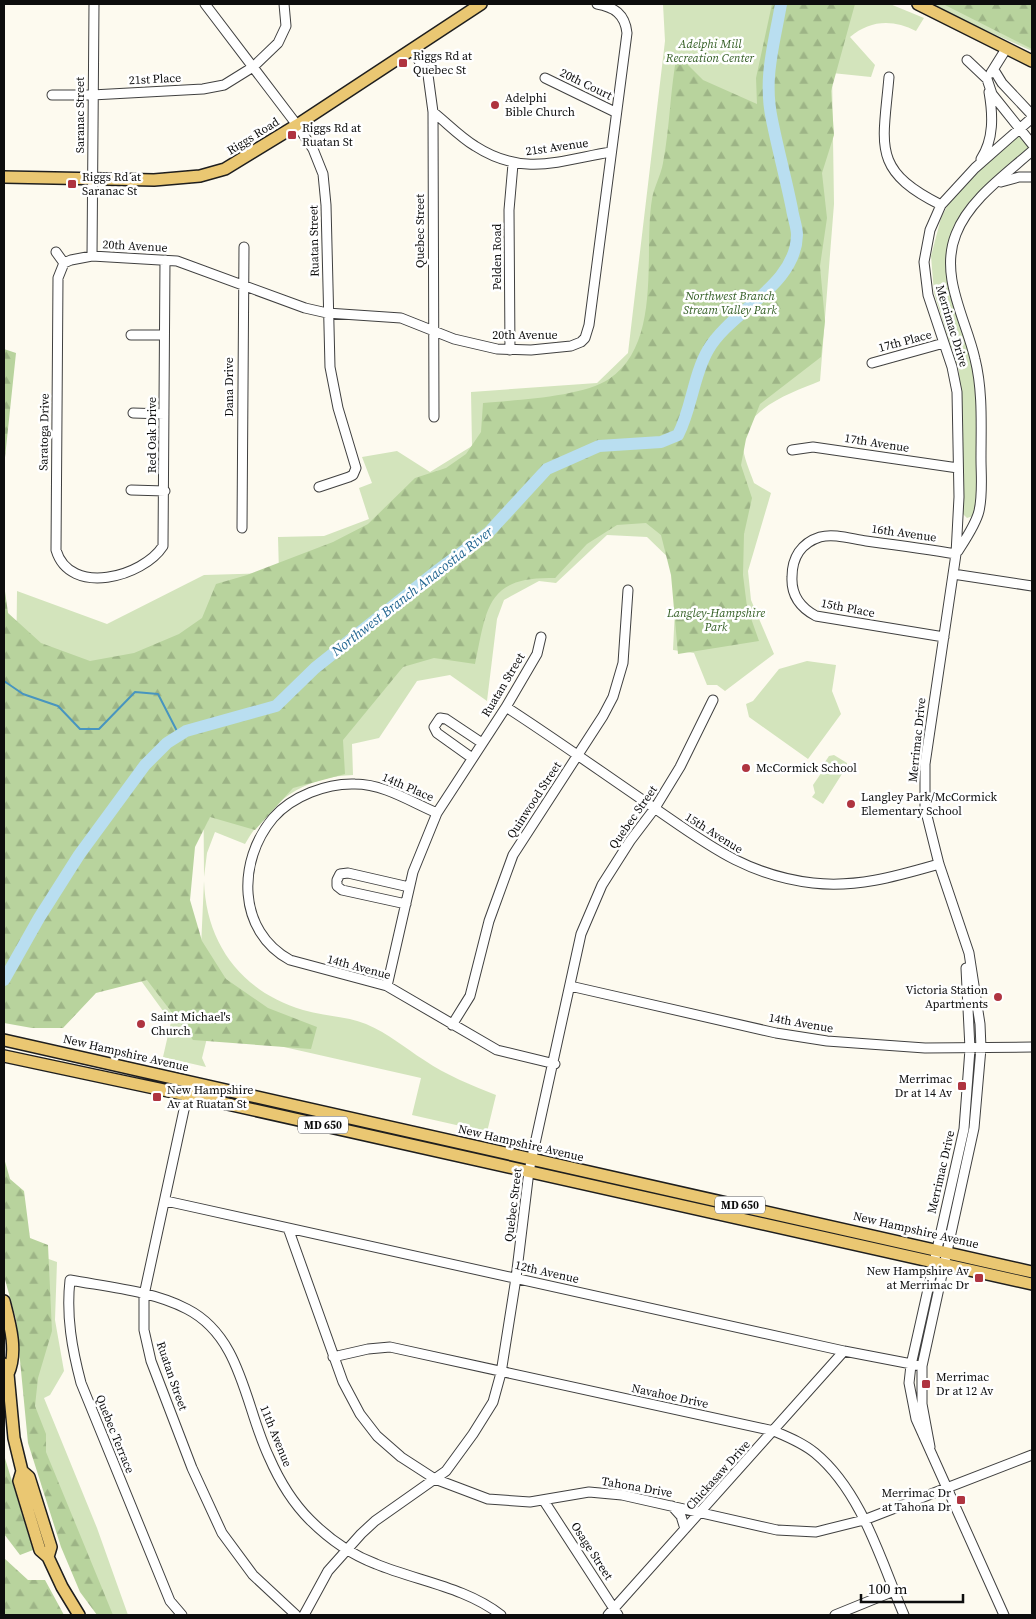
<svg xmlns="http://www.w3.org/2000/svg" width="1036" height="1619" viewBox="0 0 1036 1619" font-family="'Source Serif 4',serif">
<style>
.grass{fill:#d3e4bc}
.forest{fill:url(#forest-firs)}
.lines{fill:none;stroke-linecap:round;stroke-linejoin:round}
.stream{stroke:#4895bf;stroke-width:2}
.river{stroke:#b9def0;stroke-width:12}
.minor-casing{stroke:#404040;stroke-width:11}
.major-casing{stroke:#1e1e1e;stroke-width:14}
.minor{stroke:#fff;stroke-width:9}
.major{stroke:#eac772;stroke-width:11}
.poi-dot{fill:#af3440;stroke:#fff;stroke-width:2}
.labels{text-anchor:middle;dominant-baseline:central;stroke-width:5;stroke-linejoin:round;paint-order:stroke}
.shield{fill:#fff;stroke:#565656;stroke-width:1}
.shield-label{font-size:11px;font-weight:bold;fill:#0d0d0d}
.park-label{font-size:12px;font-style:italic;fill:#335e24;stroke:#fff}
.poi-label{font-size:12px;fill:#0d0d0d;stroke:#fff;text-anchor:start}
.street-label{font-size:12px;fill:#0d0d0d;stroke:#fff}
.water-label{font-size:14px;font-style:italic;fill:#246792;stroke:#fff}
</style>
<defs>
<pattern id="forest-firs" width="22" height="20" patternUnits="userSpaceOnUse" patternTransform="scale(1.25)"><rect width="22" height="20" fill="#b8d39d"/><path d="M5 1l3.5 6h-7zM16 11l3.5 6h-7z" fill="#9db486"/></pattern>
</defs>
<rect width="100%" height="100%" fill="#fdfaef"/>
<path class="grass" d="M663 4H890L924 18 916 31C893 19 870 20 850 37L875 65 871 77 832 73 834 204 820 381C793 392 745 408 743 442 742 455 750 471 754 483L771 493 748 571 751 600 774 654 725 691 717 685H707L694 653 673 650 677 566 647 537 607 535 556 583 539 581 504 600 497 619 487 701 450 675 417 681 379 738 352 744 353 775C305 776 268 803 245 844L215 832 207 853 204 877 203 734 16 679 17 591 107 624 204 575 279 573 278 537 324 536 369 519 359 488 372 483 362 457 397 451 430 472 472 446 471 392 597 383 628 353 665 41Z
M926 4H1032V51Z
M1020 135 1028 144V149L968 203 954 226 948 249 946 267 950 296 967 338 976 383 979 456 977 509 973 516 967 518 962 513 959 371 934 293 931 256 941 218 950 201 971 177Z
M807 661 836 665 832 691 841 714 808 759 749 717 746 704 753 701 779 669Z
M834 755 847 763V766L823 804 812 797 815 793 813 785 824 769 823 765 829 756Z
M204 881C206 944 242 992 303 1010 323 1016 346 1016 366 1024 388 1033 405 1048 424 1060 446 1075 471 1085 496 1095L487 1132 412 1115 421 1078 209 1030 202 1058 206 1067 163 1057 171 1022 134 971 200 970Z
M4 1243 57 1262 55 1320 64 1371 50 1395 44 1398 97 1528 128 1615H104L40 1463 27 1347Z"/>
<path class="forest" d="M772 4H855L831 91 834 135 822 173 827 218 820 266 825 321 821 357 760 404 746 439 741 465 752 498 744 534 743 575 747 607 759 641 678 654 671 575 661 535 646 523 617 525 587 544 555 578C486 576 487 608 475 664L434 658 403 667 343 740 345 774 293 788 255 830 210 817 195 847 190 900 202 941 226 979 268 1008 317 1027 311 1049 193 1040 147 980 96 993 63 1028H32L4 1023V584L8 613 41 643 90 661 134 653 179 634 202 618 216 584 247 575 333 542 368 524 415 478 446 468 466 454 481 432 483 403C515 400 583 397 609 379 663 343 643 252 652 199 654 187 661 175 663 163 670 127 670 90 677 54L703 80 757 104 756 78Z
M943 4H1032V49Z
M4 349 16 353 4 467Z
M4 1158 10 1179 24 1191 30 1238 48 1245 52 1331 38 1378 35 1406 46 1434V1452L113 1615H97L80 1592 61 1547 28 1443 16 1319 4 1276Z
M4 1455 33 1550 20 1555 4 1534Z
M4 1558 28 1580H45L64 1615H4Z"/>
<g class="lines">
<path class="stream" d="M4 681 23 694 58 706 80 729H99L135 692 158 694 179 735"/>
<path class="river" d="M4 980 39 918 79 855 145 765 167 743 186 731 276 706 315 668 438 570 489 532 547 469 599 446 661 442 678 435C692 408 693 376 708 350 730 311 796 286 797 235 797 227 793 217 792 209 786 179 778 150 772 120 763 78 774 45 781 4"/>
<defs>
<path id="minor" d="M205 4 297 125 313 149 323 174 326 205 330 367 338 408 356 468 353 475 349 477 319 487
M412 50 428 75 433 112 434 417
M967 60 987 79 992 94 1032 144
M994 70 1002 83 1032 115
M991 73 1006 49
M889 77C883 146 871 170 941 205
M545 78 615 112
M52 95H92L203 89 224 85 253 67 278 43 286 26 284 4
M433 112C447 123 460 137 475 146 523 177 559 161 610 152
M981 159C994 139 993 115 989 92
M1001 182 1019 177H1032
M56 252 64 263 58 278 56 550C70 597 143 577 163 546L165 260
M92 256 94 4
M64 263 71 260 92 256 177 261 305 308 327 313 401 318 454 339 497 349 531 350 571 346 581 342 585 338 589 325 627 33C625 14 614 7 597 4
M131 335H164
M510 350 509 210 513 164
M872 363 944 343
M133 413 164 414
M792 450 813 447 958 468
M131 490 165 491
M242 528 244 247
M958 551C965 540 976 524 979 511 983 494 981 476 981 458 981 426 983 391 975 359 966 319 939 276 956 234 969 200 1005 175 1032 151
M953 574 1032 586
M944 637 816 616C801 608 791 596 792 577 792 558 801 543 820 537 834 533 852 539 866 541 896 545 926 549 956 554
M506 707C554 738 600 771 647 803 703 841 743 875 813 883 857 888 897 876 939 864
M472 758 437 733 434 727 440 718 446 719 482 743
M437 813C411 802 384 784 355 784 327 783 292 796 273 818 237 861 237 931 290 960L387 986 497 1050 555 1064
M406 904 342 890 337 886V880L340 874 348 873 409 887
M966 968 970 1049 964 1129 911 1365 909 1383 916 1419 1004 1615
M387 986 413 872 437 813 506 707 537 654 541 637
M570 986 776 1033 827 1041 925 1048 1032 1047
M452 1025 470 996 489 921 513 855 603 716 613 697 623 663 628 590
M190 1082 144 1295V1330L151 1361 192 1468 222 1533 253 1575 296 1615
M166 1201 844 1351 922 1366
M288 1228 343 1382 360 1414 377 1436 401 1457 435 1479 488 1499 530 1502 589 1492 622 1495 777 1530 816 1532 864 1520 1032 1455
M333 1357 368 1349 390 1347 774 1431C788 1437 803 1443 815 1453 862 1492 881 1561 904 1615
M930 1447 922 1404V1366L974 1128 981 1048 980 1024 969 953 939 864 925 808V764L956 554 959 497 957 392 952 367 928 295 924 262 930 230 941 205 975 168 1032 118
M544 1501 618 1615
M672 1506 681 1516 685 1529
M182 1615 170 1601 81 1383C72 1349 66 1316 70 1280 108 1287 153 1291 187 1309 242 1337 245 1407 269 1457 279 1480 293 1503 310 1520 328 1538 352 1555 376 1564 417 1581 465 1587 501 1615
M304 1615 328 1571 361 1534 375 1521 446 1471 473 1434 493 1402 501 1373 516 1278 529 1171 581 934 602 885 630 841 655 808 680 767 713 700
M608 1615 844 1351
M835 1615 894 1591"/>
<path id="major" d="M918 4 1032 61
M4 177 154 180 200 176 225 169 297 125 481 4
M4 1040 1032 1272
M4 1056 187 1095 1032 1284
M4 1301C10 1324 18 1352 8 1374
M4 1364 8 1374 14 1438 22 1471 19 1481 40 1550 48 1557 62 1587 79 1615
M22 1471 29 1477 51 1547 48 1557"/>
</defs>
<use href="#minor" class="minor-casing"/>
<use href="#major" class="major-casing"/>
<use href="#minor" class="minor"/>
<use href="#major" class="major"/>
</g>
<g class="poi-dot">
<rect x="398" y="58" width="10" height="10" rx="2.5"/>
<circle cx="495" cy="105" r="5"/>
<rect x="287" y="130" width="10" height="10" rx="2.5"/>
<rect x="67" y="179" width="10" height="10" rx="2.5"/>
<circle cx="746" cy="768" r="5"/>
<circle cx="851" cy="804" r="5"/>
<circle cx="998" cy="997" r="5"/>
<circle cx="141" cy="1024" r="5"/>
<rect x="957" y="1081" width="10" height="10" rx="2.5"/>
<rect x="152" y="1092" width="10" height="10" rx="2.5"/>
<rect x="974" y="1273" width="10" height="10" rx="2.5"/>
<rect x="921" y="1379" width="10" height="10" rx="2.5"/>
<rect x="956" y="1495" width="10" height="10" rx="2.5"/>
</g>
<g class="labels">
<g class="shield">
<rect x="298" y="1116.5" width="50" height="17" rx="4"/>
<rect x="715" y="1196.5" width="50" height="17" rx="4"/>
</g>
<g class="shield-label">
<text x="323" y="1125">MD 650</text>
<text x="740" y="1205">MD 650</text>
</g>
<g class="park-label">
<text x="710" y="44">Adelphi Mill<tspan x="710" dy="14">Recreation Center</tspan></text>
<text x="730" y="296">Northwest Branch<tspan x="730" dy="14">Stream Valley Park</tspan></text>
<text x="716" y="613">Langley-Hampshire<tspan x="716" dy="14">Park</tspan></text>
</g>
<g class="poi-label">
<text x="413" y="56">Riggs Rd at<tspan x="413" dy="14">Quebec St</tspan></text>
<text x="505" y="98">Adelphi<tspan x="505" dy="14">Bible Church</tspan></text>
<text x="302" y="128">Riggs Rd at<tspan x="302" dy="14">Ruatan St</tspan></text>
<text x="82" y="177">Riggs Rd at<tspan x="82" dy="14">Saranac St</tspan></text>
<text x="756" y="768">McCormick School</text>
<text x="861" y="797">Langley Park/McCormick<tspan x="861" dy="14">Elementary School</tspan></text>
<text x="988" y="990" text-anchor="end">Victoria Station<tspan x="988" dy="14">Apartments</tspan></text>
<text x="151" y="1017">Saint Michael's<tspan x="151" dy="14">Church</tspan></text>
<text x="952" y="1079" text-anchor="end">Merrimac<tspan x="952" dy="14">Dr at 14 Av</tspan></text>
<text x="167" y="1090">New Hampshire<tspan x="167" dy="14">Av at Ruatan St</tspan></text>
<text x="969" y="1271" text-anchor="end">New Hampshire Av<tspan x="969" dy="14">at Merrimac Dr</tspan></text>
<text x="936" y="1377">Merrimac<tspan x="936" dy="14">Dr at 12 Av</tspan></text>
<text x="951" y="1493" text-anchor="end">Merrimac Dr<tspan x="951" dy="14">at Tahona Dr</tspan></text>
</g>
<g class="street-label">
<text transform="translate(155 79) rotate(-3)">21st Place</text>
<text transform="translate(586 84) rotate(26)">20th Court</text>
<text transform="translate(80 115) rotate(-90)">Saranac Street</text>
<text transform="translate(253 136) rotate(-32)">Riggs Road</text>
<text transform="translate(557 147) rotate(-8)">21st Avenue</text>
<text transform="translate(420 231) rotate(-90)">Quebec Street</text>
<text transform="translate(314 241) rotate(-91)">Ruatan Street</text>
<text transform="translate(135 246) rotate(3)">20th Avenue</text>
<text transform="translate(497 257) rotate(-90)">Pelden Road</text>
<text transform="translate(952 326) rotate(73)">Merrimac Drive</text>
<text x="525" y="335">20th Avenue</text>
<text transform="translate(905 341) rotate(-15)">17th Place</text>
<text transform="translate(229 387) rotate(-90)">Dana Drive</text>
<text transform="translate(44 432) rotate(-89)">Saratoga Drive</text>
<text transform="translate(152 435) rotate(-90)">Red Oak Drive</text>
<text transform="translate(877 443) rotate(9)">17th Avenue</text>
<text transform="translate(904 533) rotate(8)">16th Avenue</text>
<text transform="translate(848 608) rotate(11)">15th Place</text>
<text transform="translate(503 685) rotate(-59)">Ruatan Street</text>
<text transform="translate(917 740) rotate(-84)">Merrimac Drive</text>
<text transform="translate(408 787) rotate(23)">14th Place</text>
<text transform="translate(534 800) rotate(-57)">Quinwood Street</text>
<text transform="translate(633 817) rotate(-55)">Quebec Street</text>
<text transform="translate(714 833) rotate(32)">15th Avenue</text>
<text transform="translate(359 967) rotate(15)">14th Avenue</text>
<text transform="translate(801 1023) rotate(10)">14th Avenue</text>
<text transform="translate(126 1053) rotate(13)">New Hampshire Avenue</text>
<text transform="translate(521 1143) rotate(13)">New Hampshire Avenue</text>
<text transform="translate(941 1172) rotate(-77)">Merrimac Drive</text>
<text transform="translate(513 1205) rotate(-83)">Quebec Street</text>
<text transform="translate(916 1230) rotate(13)">New Hampshire Avenue</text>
<text transform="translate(547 1272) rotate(13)">12th Avenue</text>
<text transform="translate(172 1376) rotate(71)">Ruatan Street</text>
<text transform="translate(670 1396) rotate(12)">Navahoe Drive</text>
<text transform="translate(115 1434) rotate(68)">Quebec Terrace</text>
<text transform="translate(276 1436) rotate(68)">11th Avenue</text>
<text transform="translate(718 1475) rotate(-48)">Chickasaw Drive</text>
<text transform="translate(637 1487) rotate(10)">Tahona Drive</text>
<text transform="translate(592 1551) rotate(57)">Osage Street</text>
</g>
<g class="water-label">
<text transform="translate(412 591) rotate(-38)">Northwest Branch Anacostia River</text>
</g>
</g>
<rect width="1036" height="1619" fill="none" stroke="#0d0d0d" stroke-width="10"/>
<path d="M861 1594v8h102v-8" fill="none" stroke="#0d0d0d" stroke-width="2.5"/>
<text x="868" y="1594" font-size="15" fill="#0d0d0d" stroke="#ffffff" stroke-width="4" paint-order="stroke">100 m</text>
</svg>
